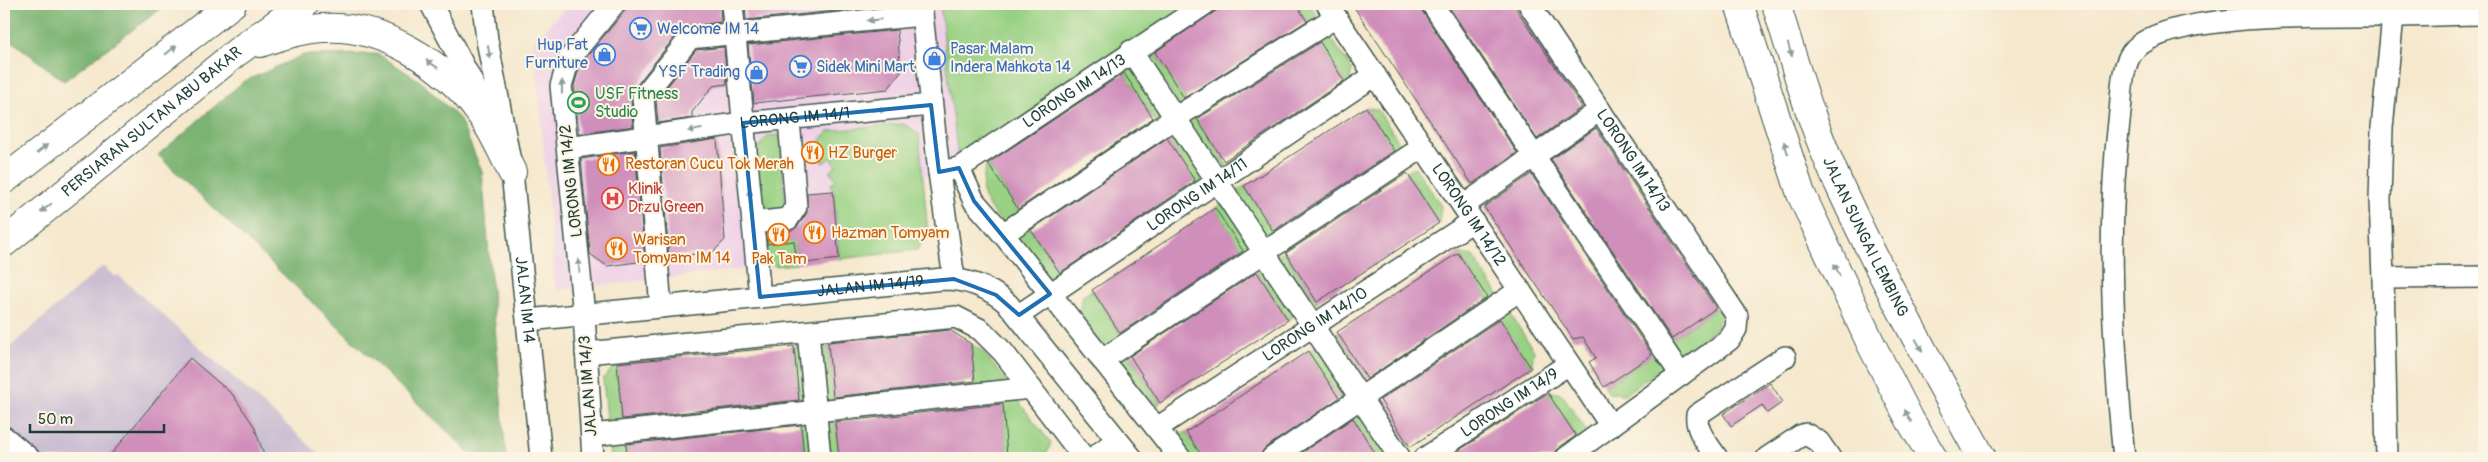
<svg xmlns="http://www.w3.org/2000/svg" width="2488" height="462" viewBox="0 0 2488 462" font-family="Pangolin,sans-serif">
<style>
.built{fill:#eed0e7}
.industrial{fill:#ccbed3}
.green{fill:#99d184;stroke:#5c875c}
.forest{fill:#7ab372;stroke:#4c7853}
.building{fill:#d08ebb}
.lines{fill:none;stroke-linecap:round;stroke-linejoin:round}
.minor-casing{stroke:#3f574b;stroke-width:24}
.major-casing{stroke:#3f574b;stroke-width:30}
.minor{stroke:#fff;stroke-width:21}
.major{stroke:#fff;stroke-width:28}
.oneway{fill:#8f9e9a}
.marked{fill:none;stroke:#1f6fb2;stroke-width:4;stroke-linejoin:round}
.labels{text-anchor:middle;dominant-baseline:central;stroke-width:4;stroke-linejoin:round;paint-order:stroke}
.shop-label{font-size:16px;fill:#366cbe;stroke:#fcf5e5;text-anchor:start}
.street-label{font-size:16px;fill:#1f3d34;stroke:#fcf5e5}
.leisure-label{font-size:16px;fill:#27864d;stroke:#fcf5e5;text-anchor:start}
.food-label{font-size:16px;fill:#c56008;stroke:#fcf5e5;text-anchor:start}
.health-label{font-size:16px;fill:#be3a42;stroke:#fcf5e5;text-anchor:start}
</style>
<rect width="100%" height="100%" fill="#fcf5e5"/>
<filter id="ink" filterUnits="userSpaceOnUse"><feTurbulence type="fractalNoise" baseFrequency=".02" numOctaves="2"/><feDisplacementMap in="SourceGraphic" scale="10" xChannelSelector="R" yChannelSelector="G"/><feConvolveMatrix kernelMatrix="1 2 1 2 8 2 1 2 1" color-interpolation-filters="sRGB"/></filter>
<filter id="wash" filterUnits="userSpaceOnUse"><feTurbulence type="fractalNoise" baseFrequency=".0096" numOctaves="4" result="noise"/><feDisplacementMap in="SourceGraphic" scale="20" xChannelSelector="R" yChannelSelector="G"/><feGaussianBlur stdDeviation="1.12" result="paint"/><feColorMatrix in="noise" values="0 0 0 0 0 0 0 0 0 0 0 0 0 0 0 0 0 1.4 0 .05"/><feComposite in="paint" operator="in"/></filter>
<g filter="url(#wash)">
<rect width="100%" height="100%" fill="#f5e8cd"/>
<path class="built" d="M570 4H940L959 168 924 176 928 234 917 250 556 290 534 40Z"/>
<path class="industrial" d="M103 266 115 277 118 275 324 458H4V352Z"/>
<path class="green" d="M940 4H1205L959 168Z
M1296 4H1309L1318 17 1308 23Z
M1325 29 1352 69 1348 87 1315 35Z
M1154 51 1187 102 1180 107 1147 56Z
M1133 66 1166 117 1156 123 1124 72Z
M1366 107 1378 110 1406 153 1398 158Z
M1194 115 1227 165 1220 170 1187 119Z
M904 124 919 134 928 234 917 250 839 259 834 190 830 186 836 179 830 172 836 166 831 158 823 163 821 139 828 131Z
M1174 128 1206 179 1197 185 1164 134Z
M780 135 785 203 784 209 762 214 756 150 768 136Z
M987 162 1020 213 1003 224C980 196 979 197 987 162Z
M1415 167 1441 206 1439 223 1406 172Z
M1244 186 1277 237 1270 242 1237 191Z
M1225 202 1257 252 1248 259 1215 208Z
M1027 224 1061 274 1054 279 1043 275 1011 235Z
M794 241 797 264 775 266 767 259 766 244Z
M1284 251 1317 302 1310 306 1278 255Z
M1458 253 1473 256 1500 298 1491 304Z
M1264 263 1297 314 1288 320 1255 269Z
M1092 290 1123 339 1104 351 1078 318 1083 296Z
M1717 308 1721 314 1716 329 1676 357 1666 343Z
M1508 310 1534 351 1531 368 1498 317Z
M1337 332 1370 383 1363 387 1330 337Z
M828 342 834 406 822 407 816 343Z
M971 344 982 351 1010 386 975 390Z
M804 345 810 409 800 410 794 346Z
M1318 345 1351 395 1342 401 1308 351Z
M1127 352 1160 403 1151 410 1113 362Z
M1656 352 1665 366 1625 394 1609 393 1604 387Z
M617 363 623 427 608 428 603 379Z
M1547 391 1562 394 1589 435 1579 441Z
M1014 396 1051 443 1046 456 1007 458 1002 397Z
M1377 396 1410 447 1403 452 1370 401Z
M1360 410 1391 458H1378L1351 416Z
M835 413 839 458H826L823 414Z
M810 415 814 458H804L800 416Z
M1186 432 1203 458H1189L1175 440Z
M625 434 627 458H611L609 435Z"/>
<path class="forest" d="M4 4H167L64 81 4 35Z
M378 54 420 81 459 118 482 171 506 458H475L158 155 243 82 303 55Z"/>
<g id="blocks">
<path class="building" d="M628 4H720L721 22 689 26 680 30 633 90 631 98 633 126 579 134 574 86 580 65 624 12Z
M745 4H895V5L746 20Z
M1226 4H1296L1307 21 1184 98 1155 52Z
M1352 4H1420L1422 11 1517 153 1472 184Z
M1447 4H1513L1582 107 1537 139Z
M897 30 901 72 888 89 754 103 748 45Z
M1320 42 1344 81 1224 161 1197 119Z
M724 47 727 84 713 86 692 112V118L658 123 656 101 696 50Z
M1124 73 1153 118 1018 209 988 163Z
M1366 107 1394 151 1273 231 1244 186Z
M1596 128 1716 308 1672 339 1551 159Z
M1167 138 1195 181 1060 273 1031 230Z
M717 139 725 240 712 253 669 256 660 148Z
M635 151 645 261 607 266 590 254 581 159Z
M1407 173 1439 223 1317 302 1286 253Z
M1531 174 1652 355 1604 387 1589 362 1596 358 1583 337 1573 339 1484 207Z
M833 191 839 259 797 264 794 241 767 244V234L789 231 798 226 807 213V193Z
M1215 208 1243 251 1120 333 1092 290Z
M1458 253 1487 297 1367 379 1337 332Z
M1257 272 1288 320 1160 403 1130 356Z
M1500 319 1531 368 1410 447 1380 400Z
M950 330 971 344 975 381 833 397 828 342Z
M794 346 799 400 622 419 617 363Z
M1308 351 1339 398 1265 448 1260 458H1203L1186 432Z
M190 358 233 395 254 426 265 458H108Z
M1770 383 1783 402 1767 413 1762 405 1731 426 1723 414Z
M1548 393 1576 436 1558 448 1554 458H1447Z
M1003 404 1007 458H839L835 422Z
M1353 418 1378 458H1294Z
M801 425 804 458H627L626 444Z"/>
</g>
</g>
<g filter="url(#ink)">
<use href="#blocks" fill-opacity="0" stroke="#3f574b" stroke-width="1"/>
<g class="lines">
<defs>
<g id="minor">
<path d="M431 4 484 105"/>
<path id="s1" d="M483 4 487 40 512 172 541 458"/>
<path d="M732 4 760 297"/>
<path d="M921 4 939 172 954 279"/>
<path id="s2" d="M1327 4 1611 426"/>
<path d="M1432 4 1681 375"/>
<path id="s3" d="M1529 4 1737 316 1736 329 1729 340 1566 458"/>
<path d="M1131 51 1400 458"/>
<path id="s4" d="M568 148 743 123 931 105"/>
<path d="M959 168 974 201 1003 234 1180 458"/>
<path id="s5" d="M939 172 959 168 1205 4"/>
<path d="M1463 206 1600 110"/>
<path d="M753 223 788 219 796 207 789 119"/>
<path d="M1003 234 1175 118 1336 17"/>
<path d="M2383 278 2380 200 2382 128 2393 16"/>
<path d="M661 307 643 97 690 38 922 15"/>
<path id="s6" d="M1019 315 1375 75"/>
<path id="s7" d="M528 320 943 279C967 279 990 288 1008 304L1132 458"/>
<path d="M808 332 820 458"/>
<path d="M586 353 956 317 981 330 1003 352 1084 458"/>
<path d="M1102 360 1423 147"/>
<path id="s8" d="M1157 428 1473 221"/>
<path d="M592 435 1031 388"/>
<path d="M4 437 29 458"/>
<path d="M593 458 584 315 561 86 569 59 614 4"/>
<path d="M1093 458 1117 440"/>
<path d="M1272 458 1520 290"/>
<path id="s9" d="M1425 458 1569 364"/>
<path d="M1717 458C1709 445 1695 431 1697 415L1785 357"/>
<path d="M1767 458 1800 436 1806 434 1819 442 1830 458"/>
<path d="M2124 458C2113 343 2106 227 2120 112 2122 94 2121 63 2135 49 2173 10 2337 17 2392 16 2423 16 2453 14 2484 14"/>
<path d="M2387 458 2383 278 2484 277"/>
</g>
<g id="major">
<path d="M1739 4 1801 194 1871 344 1910 420 1933 458"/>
<path id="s10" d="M1776 4C1796 68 1814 133 1843 193 1885 284 1934 371 1982 458"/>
<path d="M260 43C280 36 302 29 323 28 383 24 446 65 479 112 493 130 502 152 512 172"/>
<path d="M4 180 232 4"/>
<path id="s11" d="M4 243 237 52 304 4"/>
</g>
</defs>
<use href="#minor" class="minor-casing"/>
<use href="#major" class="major-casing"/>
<use href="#minor" class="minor"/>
<use href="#major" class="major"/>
</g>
<defs><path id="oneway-solid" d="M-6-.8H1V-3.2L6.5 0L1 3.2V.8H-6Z" transform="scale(1.25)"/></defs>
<g class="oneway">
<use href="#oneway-solid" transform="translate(874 20) rotate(174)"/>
<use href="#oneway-solid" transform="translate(171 50) rotate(-38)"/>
<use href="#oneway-solid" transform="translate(1790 50) rotate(73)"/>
<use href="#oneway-solid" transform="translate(489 52) rotate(80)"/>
<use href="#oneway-solid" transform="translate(432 64) rotate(-146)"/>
<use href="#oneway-solid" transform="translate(562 87) rotate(-89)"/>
<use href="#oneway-solid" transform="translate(879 110) rotate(-6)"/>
<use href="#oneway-solid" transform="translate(695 130) rotate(172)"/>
<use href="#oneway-solid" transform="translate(1786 148) rotate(-108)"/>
<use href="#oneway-solid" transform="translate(42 149) rotate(-38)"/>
<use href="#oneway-solid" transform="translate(750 196) rotate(-95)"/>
<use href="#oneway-solid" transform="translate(46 208) rotate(141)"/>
<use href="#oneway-solid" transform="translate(579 266) rotate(-95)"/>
<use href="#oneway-solid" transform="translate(1837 270) rotate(-115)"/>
<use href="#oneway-solid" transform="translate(1919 345) rotate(61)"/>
<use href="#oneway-solid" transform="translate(1908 416) rotate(-118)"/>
</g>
</g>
<path class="marked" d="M931 105 939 172 959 168 974 201 1050 294 1019 315 996 295 954 279 760 297 743 123Z"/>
<defs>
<symbol id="supermarket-ring" viewBox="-11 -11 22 22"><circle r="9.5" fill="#fcf5e5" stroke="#3f7fe0" stroke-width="1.5"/><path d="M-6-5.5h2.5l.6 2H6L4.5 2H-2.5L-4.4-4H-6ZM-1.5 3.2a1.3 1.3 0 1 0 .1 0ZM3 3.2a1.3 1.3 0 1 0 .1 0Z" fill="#3f7fe0"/></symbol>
<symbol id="shop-ring" viewBox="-11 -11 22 22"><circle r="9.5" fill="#fcf5e5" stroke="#3f7fe0" stroke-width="1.5"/><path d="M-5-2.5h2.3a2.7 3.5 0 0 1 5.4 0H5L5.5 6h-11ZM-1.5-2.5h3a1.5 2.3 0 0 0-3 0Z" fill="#3f7fe0"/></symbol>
<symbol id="stadium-ring" viewBox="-11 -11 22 22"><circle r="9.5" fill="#fcf5e5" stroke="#2e9e5b" stroke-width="1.5"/><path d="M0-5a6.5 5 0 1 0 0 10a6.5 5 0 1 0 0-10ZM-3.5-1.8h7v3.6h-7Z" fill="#2e9e5b"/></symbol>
<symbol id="restaurant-ring" viewBox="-11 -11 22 22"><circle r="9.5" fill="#fcf5e5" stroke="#e8710a" stroke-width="1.5"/><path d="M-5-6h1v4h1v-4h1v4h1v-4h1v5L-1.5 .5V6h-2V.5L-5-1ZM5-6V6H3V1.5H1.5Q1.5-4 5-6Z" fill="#e8710a"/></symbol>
<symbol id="hospital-ring" viewBox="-11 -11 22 22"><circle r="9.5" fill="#fcf5e5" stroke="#e0444e" stroke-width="1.5"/><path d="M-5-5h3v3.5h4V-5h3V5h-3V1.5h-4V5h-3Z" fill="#e0444e"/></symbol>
</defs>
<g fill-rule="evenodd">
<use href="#supermarket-ring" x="628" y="16" width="25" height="25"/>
<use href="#shop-ring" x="592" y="42" width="25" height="25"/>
<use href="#shop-ring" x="922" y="46" width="25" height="25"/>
<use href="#supermarket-ring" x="788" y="54" width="25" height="25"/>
<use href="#shop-ring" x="744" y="60" width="25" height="25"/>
<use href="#stadium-ring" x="566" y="90" width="25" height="25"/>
<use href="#restaurant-ring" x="800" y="140" width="25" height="25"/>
<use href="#restaurant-ring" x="596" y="152" width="25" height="25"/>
<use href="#hospital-ring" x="600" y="186" width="25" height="25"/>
<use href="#restaurant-ring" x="802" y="220" width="25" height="25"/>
<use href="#restaurant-ring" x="766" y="222" width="25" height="25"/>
<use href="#restaurant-ring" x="604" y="236" width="25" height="25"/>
</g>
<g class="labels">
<g class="shop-label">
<text x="657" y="29">Welcome IM 14</text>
<text x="588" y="45" text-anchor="end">Hup Fat<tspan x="588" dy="18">Furniture</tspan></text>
<text x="950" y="49">Pasar Malam<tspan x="950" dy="18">Indera Mahkota 14</tspan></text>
<text x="816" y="67">Sidek Mini Mart</text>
<text x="740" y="72" text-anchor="end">YSF Trading</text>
</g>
<g class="street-label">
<text stroke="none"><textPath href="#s5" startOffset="159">LORONG IM 14/13</textPath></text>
<text stroke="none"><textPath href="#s11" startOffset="191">PERSIARAN SULTAN ABU BAKAR</textPath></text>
<text stroke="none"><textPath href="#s4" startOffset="229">LORONG IM 14/1</textPath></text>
<text stroke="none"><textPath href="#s3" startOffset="188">LORONG IM 14/13</textPath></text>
<text transform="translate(571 181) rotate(-96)">LORONG IM 14/2</text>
<text stroke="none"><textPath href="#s6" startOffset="215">LORONG IM 14/11</textPath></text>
<text stroke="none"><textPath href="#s2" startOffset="254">LORONG IM 14/12</textPath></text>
<text stroke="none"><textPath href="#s10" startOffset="250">JALAN SUNGAI LEMBING</textPath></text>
<text stroke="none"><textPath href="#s7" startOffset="344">JALAN IM 14/19</textPath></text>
<text stroke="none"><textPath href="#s1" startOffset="299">JALAN IM 14</textPath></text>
<text stroke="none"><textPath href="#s8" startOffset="189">LORONG IM 14/10</textPath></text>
<text transform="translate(588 386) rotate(-94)">JALAN IM 14/3</text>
<text stroke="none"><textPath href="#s9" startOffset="101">LORONG IM 14/9</textPath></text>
</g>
<g class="leisure-label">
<text x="595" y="94">USF Fitness<tspan x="595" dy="18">Studio</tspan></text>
</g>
<g class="food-label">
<text x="828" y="153">HZ Burger</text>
<text x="625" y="164">Restoran Cucu Tok Merah</text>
<text x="831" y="233">Hazman Tomyam</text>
<text x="633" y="240">Warisan<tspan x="633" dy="18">Tomyam IM 14</tspan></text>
<text x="779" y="259" text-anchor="middle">Pak Tam</text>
</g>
<g class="health-label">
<text x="628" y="189">Klinik<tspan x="628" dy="18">Drzu Green</tspan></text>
</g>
</g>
<rect width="2488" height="462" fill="none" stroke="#fcf5e5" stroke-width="20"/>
<path d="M30 424v8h134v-8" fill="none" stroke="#1f3d34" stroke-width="2.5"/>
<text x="38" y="424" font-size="15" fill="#1f3d34" stroke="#fcf5e5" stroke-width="4" paint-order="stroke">50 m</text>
</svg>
